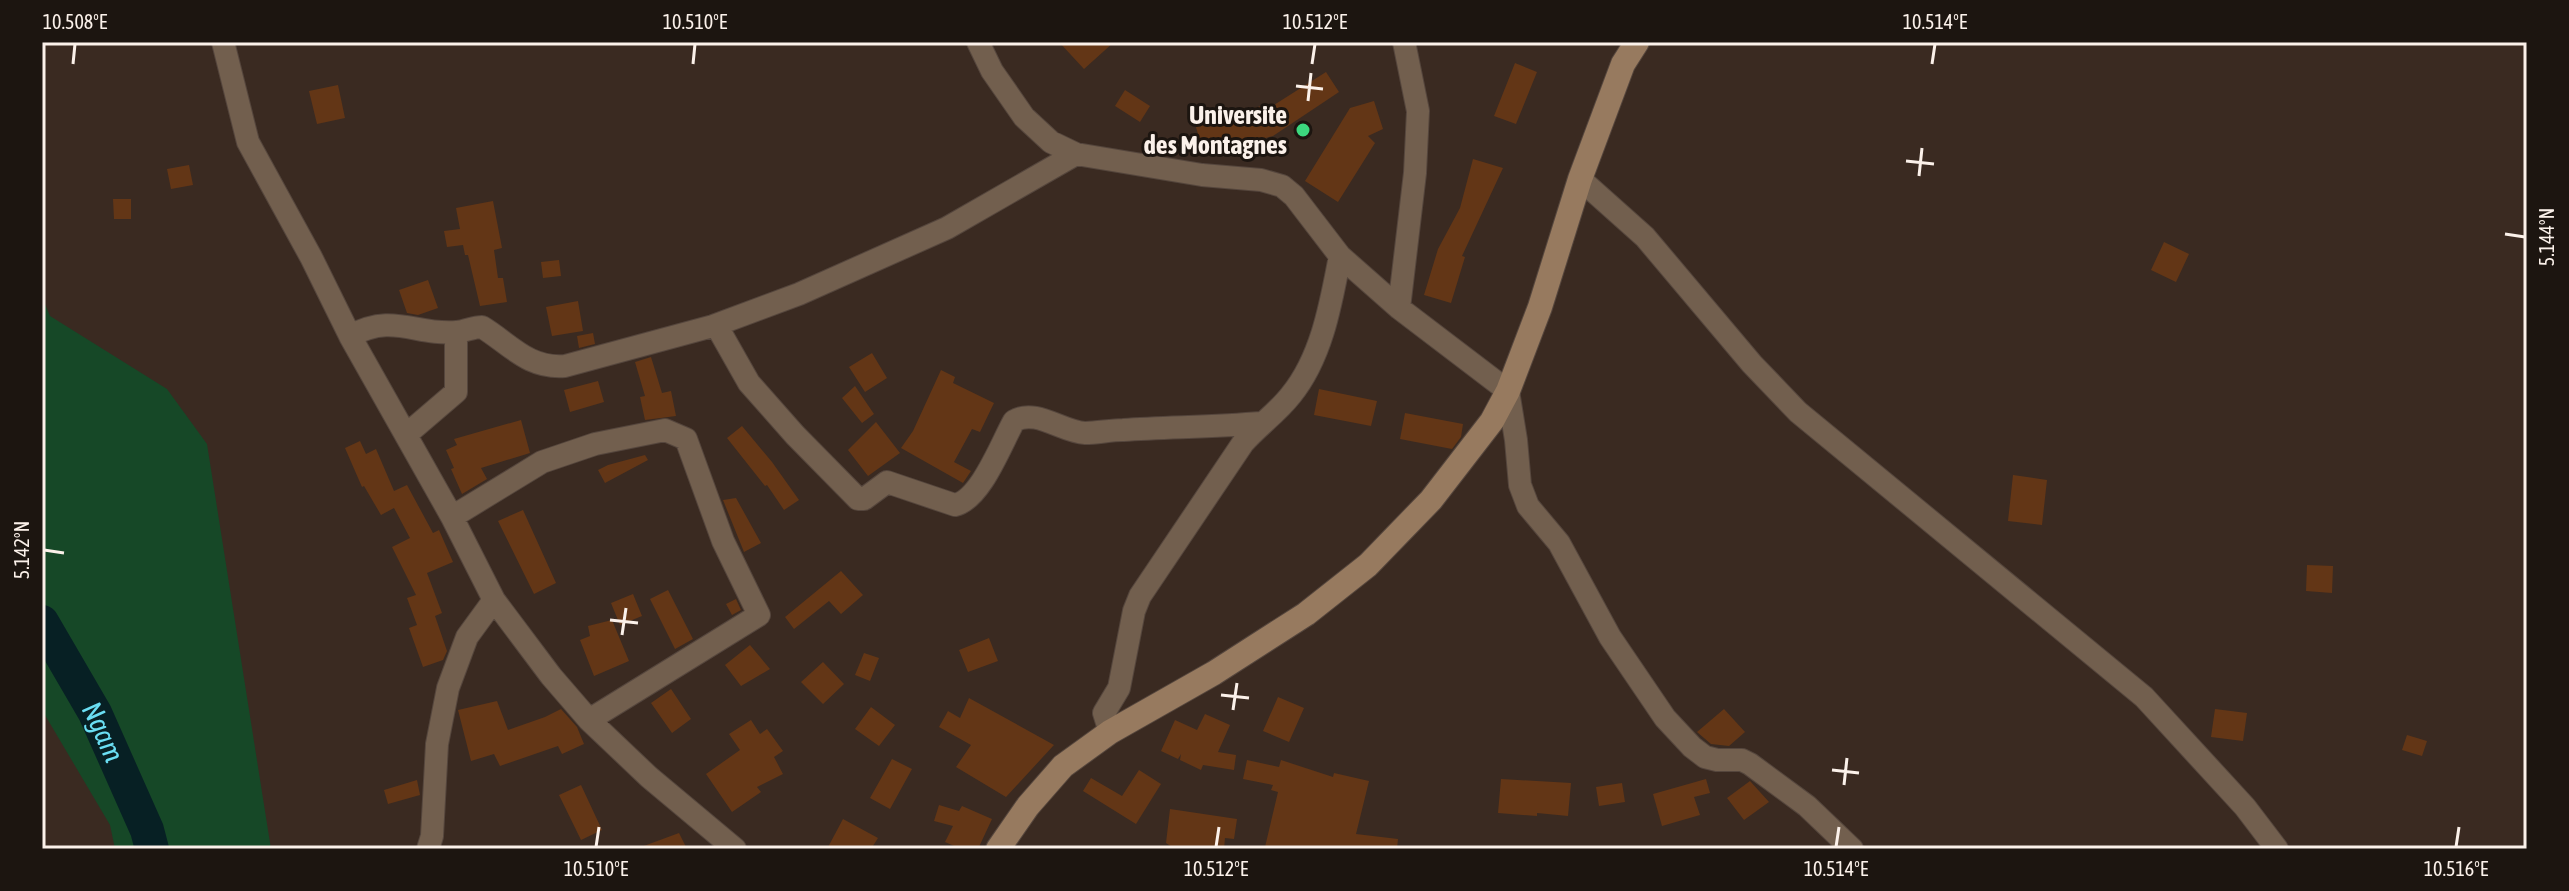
<svg xmlns="http://www.w3.org/2000/svg" width="2569" height="891" viewBox="0 0 2569 891" font-family="'Asap Condensed',sans-serif">
<style>
.green{fill:#164827}
.lines{fill:none;stroke-linecap:round;stroke-linejoin:round}
.river{stroke:#072024;stroke-width:34}
.building{fill:#633616}
.street-casing{stroke:#55463d;stroke-width:24}
.secondary-casing{stroke:#55463d;stroke-width:26}
.street{stroke:#725f4e;stroke-width:22}
.secondary{stroke:#977a5f;stroke-width:24}
.ticks{fill:none;stroke:#fbf1ea;stroke-width:3}
.poi-dot{fill:#3cd77e;stroke:#1c1510;stroke-width:3}
.labels{text-anchor:middle;dominant-baseline:central;stroke-width:6;stroke-linejoin:round;paint-order:stroke}
.poi-label{font-size:26px;font-weight:bold;fill:#fbf1ea;stroke:#1c1510;text-anchor:end}
.water-label{font-size:28px;font-style:italic;fill:#6adef3;stroke:#1c1510}
.neatline{fill:none;stroke:#fbf1ea;stroke-width:3}
.ticks-label{font-size:20px;text-anchor:middle;fill:#fbf1ea}
</style>
<rect width="100%" height="100%" fill="#3a2a21"/>
<path class="green" d="M42 297 50 316 167 389 207 444 271 849H115L110 825 42 710Z"/>
<g class="lines">
<path class="river" id="s1" d="M42 622 95 713 147 830 152 849"/>
</g>
<path class="building" d="M1059 42H1114L1084 69Z
M1515 63 1537 72 1516 124 1494 116Z
M1326 72 1339 92 1273 136 1204 154 1195 124 1265 105 1266 110Z
M338 85 345 118 317 124 309 91Z
M1125 90 1150 106 1140 122 1115 106Z
M1374 101 1383 129 1368 136 1375 143 1338 202 1305 181 1350 108Z
M1473 159 1503 168 1462 256 1465 257 1451 303 1424 295 1438 249 1460 208Z
M189 165 193 185 171 189 167 169Z
M113 199H131V219H114Z
M493 201 502 248 494 250 498 278H503L507 302 480 306 468 255H465L463 245 447 247 444 231 460 229 456 208Z
M2164 242 2189 254 2176 282 2151 270Z
M559 260 561 276 543 278 541 262Z
M428 280 438 308 418 315 407 313 399 290Z
M578 301 583 331 552 336 546 307Z
M593 333 595 344 579 348 577 336Z
M872 353 887 378 865 392 849 367Z
M651 357 662 393 671 391 676 416 645 420 640 397 645 396 635 362Z
M941 370 955 377 953 383 994 403 980 432 972 429 954 462 971 471 963 483 901 448 913 431Z
M598 381 604 402 570 412 564 390Z
M855 386 874 414 862 423 842 398Z
M1319 389 1377 401 1371 426 1314 415Z
M1405 413 1463 424 1461 437 1452 449 1400 439Z
M521 420 530 453 481 468 487 479 462 494 451 469 454 468 446 450 457 445 454 439Z
M876 422 900 453 868 476 848 450Z
M742 426 772 462 799 500 784 510 767 485 765 486 727 438Z
M360 441 366 454 376 449 394 491 407 485 433 533 439 530 453 562 427 573 442 613 435 616 447 651 443 660 423 667 409 628 417 625 407 598 416 595 392 547 410 538 394 508 381 515 364 486 362 487 345 448Z
M645 455 648 460 605 483 598 470 608 465Z
M2013 475 2047 480 2042 525 2008 521Z
M736 498 761 543 744 552 723 500Z
M523 510 556 583 534 594 498 521Z
M2307 565 2333 566 2332 593 2306 591Z
M841 571 863 595 841 614 829 601 794 629 785 617Z
M668 590 693 639 675 649 650 599Z
M633 594 642 616 620 625 611 603Z
M736 599 741 610 732 615 726 604Z
M612 620 629 661 594 676 580 640 590 636 588 626Z
M989 638 998 661 968 672 959 650Z
M750 645 770 669 741 686 725 665Z
M864 653 879 658 870 681 855 675Z
M823 662 844 684 823 704 801 682Z
M671 689 691 719 672 733 651 703Z
M1278 697 1304 708 1289 742 1263 731Z
M969 698 1054 745 1006 797 956 767 971 745 939 727 948 711 960 718Z
M497 701 508 730 545 717 561 709 577 727 584 744 562 754 558 746 500 766 494 754 471 761 458 710Z
M871 707 895 725 879 746 855 729Z
M1724 709 1745 732 1729 746 1711 744 1697 732Z
M2215 709 2247 713 2243 741 2211 737Z
M1205 714 1230 725 1218 752 1236 755 1234 770 1203 765 1201 770 1180 760 1181 754 1178 759 1161 751 1175 720 1197 730Z
M751 720 760 734 767 729 783 751 774 757 783 774 757 787 761 792 732 812 706 774 740 750 729 734Z
M2407 735 2427 741 2422 756 2402 750Z
M892 759 912 769 890 809 870 798Z
M1247 760 1279 767 1281 760 1333 777 1334 773 1369 781 1356 834 1398 839 1397 849 1265 847 1278 792 1271 790 1273 785 1243 779Z
M1139 770 1161 784 1136 824 1083 791 1091 778 1122 796Z
M1501 779 1571 783 1568 816 1537 813V816L1498 813Z
M1706 779 1710 793 1694 797 1700 815 1662 826 1653 794Z
M417 780 420 795 388 804 384 790Z
M1750 781 1769 802 1744 820 1727 798Z
M1622 783 1625 802 1599 806 1596 787Z
M581 785 602 830 581 840 559 795Z
M939 805 959 811 962 806 992 819 978 849H961L945 842 953 826 934 821Z
M1170 809 1237 819 1234 839 1225 838 1224 849H1175L1166 843Z
M843 819 878 838 871 849H827Z
M679 833 687 849H641V847Z"/>
<g class="lines">
<defs>
<path id="street" d="M223 42 248 142 311 257 350 336 452 517 494 600 551 676 589 720 649 777 735 849
M978 42 992 71 1024 117 1051 142 1076 154 1202 175 1261 180 1282 186 1294 196 1340 256 1399 308 1508 391 1516 440 1520 485 1528 506 1559 543 1610 637 1665 718 1692 747 1705 757 1717 760H1742L1750 764 1807 806 1852 849
M1580 179 1645 237 1752 364 1798 412 2144 697 2245 807 2277 849
M1399 308 1415 173 1418 111 1404 42
M713 326 719 330 749 383 795 435 858 499H864L887 482 955 505C981 499 1001 444 1014 421 1036 408 1062 432 1085 433 1098 433 1110 430 1123 430 1169 427 1214 427 1261 423
M350 336C394 312 415 336 457 332 466 331 473 327 482 327 510 344 528 369 565 366L713 326 799 294 947 228 1076 154
M407 434 456 392V332
M452 517 542 462 595 444 665 430 686 439 723 541 759 615 589 720
M1110 732 1104 713 1119 688 1134 611 1140 596 1243 443C1258 426 1277 413 1291 395 1322 357 1331 303 1340 256
M428 849 432 836 437 744 448 688 467 637 494 600"/>
<path id="secondary" d="M998 849 1028 806 1063 766 1110 732 1214 673 1306 614 1368 565 1431 500 1492 421 1508 391 1540 307 1580 179 1623 64 1637 42"/>
</defs>
<use href="#street" class="street-casing"/>
<use href="#secondary" class="secondary-casing"/>
<use href="#street" class="street"/>
<use href="#secondary" class="secondary"/>
</g>
<path class="ticks" d="M73 64 75 44M693 64 695 44M1312 64 1315 44M1932 64 1935 44M1296 86 1323 89M1308 101 1311 73M1906 161 1934 164M1919 176 1922 148M2505 234 2525 237M44 550 64 553M610 620 638 623M622 635 626 608M1221 695 1249 698M1233 710 1237 683M1832 770 1859 773M1844 785 1847 758M596 847 599 827M1216 847 1219 827M1836 847 1839 827M2456 847 2459 827"/>
<circle class="poi-dot" cx="1303" cy="130" r="8"/>
<g class="labels">
<g class="poi-label">
<text x="1287" y="115">Universite<tspan x="1287" dy="30">des Montagnes</tspan></text>
</g>
<g class="water-label">
<text stroke="none"><textPath href="#s1" startOffset="126">Ngam</textPath></text>
</g>
</g>
<rect width="2569" height="891" fill="none" stroke="#1c1510" stroke-width="88"/>
<rect x="44" y="44" width="2481" height="803" class="neatline"/>
<g class="ticks-label">
<text x="75" y="29">10.508°E</text>
<text x="695" y="29">10.510°E</text>
<text x="1315" y="29">10.512°E</text>
<text x="1935" y="29">10.514°E</text>
<text transform="translate(2547 237) rotate(-90)" y="7">5.144°N</text>
<text transform="translate(22 550) rotate(-90)" y="7">5.142°N</text>
<text x="596" y="876">10.510°E</text>
<text x="1216" y="876">10.512°E</text>
<text x="1836" y="876">10.514°E</text>
<text x="2456" y="876">10.516°E</text>
</g>
</svg>
